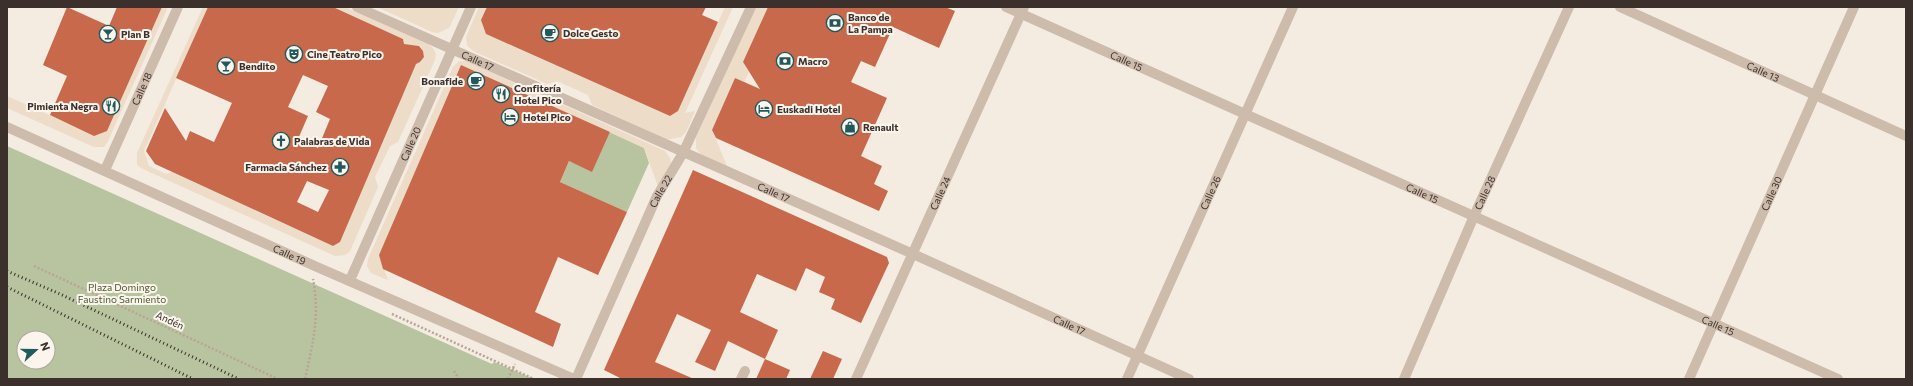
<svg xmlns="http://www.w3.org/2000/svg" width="1913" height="386" viewBox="0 0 1913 386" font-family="Commissioner,sans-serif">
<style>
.green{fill:#b8c4a0;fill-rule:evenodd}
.plaza{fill:#ecdcc8;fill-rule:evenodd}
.building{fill:#c8694b;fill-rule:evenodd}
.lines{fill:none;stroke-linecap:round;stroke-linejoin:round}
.path{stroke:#b9a596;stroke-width:2.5;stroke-dasharray:2 2;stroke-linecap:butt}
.minor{stroke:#cdbbac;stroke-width:10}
.rail{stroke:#3b302b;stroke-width:3;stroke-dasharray:1 3;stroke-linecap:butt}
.labels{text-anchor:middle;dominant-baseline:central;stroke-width:4;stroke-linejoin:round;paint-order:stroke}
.poi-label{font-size:10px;font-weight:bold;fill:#3b302b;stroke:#fbf5ee;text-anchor:start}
.street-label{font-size:10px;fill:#3b302b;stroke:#fbf5ee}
.park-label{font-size:10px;fill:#4a5a2e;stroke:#fbf5ee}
</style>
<rect width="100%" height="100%" fill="#f4ebe1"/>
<path class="green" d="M610 132 644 148 649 163 627 212 560 182 569 161 592 171Z
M7 146 492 364 494 362 534 379H7ZM24 338H48V362H24Z"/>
<path class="plaza" d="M162 7H168L108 141 104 147H94L7 108V96L94 135 107 131Z
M203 7H208L144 151 149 166 166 174 172 172 333 246 340 242 398 107 404 45 403 39 333 7H345L428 44 433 48 436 54 435 60 398 142 390 146 375 177 378 187 350 251 345 255 335 256 143 169 137 165V153ZM413 45 420 46 423 51 424 57 420 62 410 46Z
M377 7H459L449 28 438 33 432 32Z
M479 7H487L486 34 670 116 678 111 725 7H733L685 113 695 111 686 132 681 137 671 139H666L592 105 588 95 557 81 547 84 473 51 467 45 466 37Z
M755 7H768L743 62 749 72 744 82 735 78 712 130 727 166 701 155 696 148V138Z
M459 61H466L665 151 670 158 671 163 659 189 644 148 461 65 379 255 388 280 371 273 367 266 368 259 453 67Z"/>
<path class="building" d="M67 7 109 26 117 7H162L107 131 94 136 50 115 67 76 43 65Z
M208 7H333L403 39 404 44 419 46 423 51 424 57 420 62 416 64 340 242 333 246 155 164 146 151 165 108 186 141 190 131 214 142 232 103 176 78ZM303 75 328 86 316 112 330 119 318 148 298 139 308 116 288 107ZM307 181 329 190 318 212 297 202Z
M487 7H706L702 15 718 22 678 111 670 116 486 34 481 20Z
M768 7H945L955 11 939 48 893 27 875 67 861 61 851 82 887 98 861 156 882 166 874 184 888 191 879 211 716 138 712 130 735 78 760 89 743 62Z
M461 65 610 132 592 172 569 161 560 182 627 212 598 275 558 257 535 312 561 324 553 347 383 269 379 255Z
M693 170 887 257 889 263 861 323 831 309 835 299 819 292 825 277 806 268 796 291 757 274 740 312 778 330 765 359 728 341 715 371 695 362 711 330 677 314 655 362 694 379H622L604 370Z
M823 351 842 359 833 379H810Z
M765 359 790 370 786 379H756Z"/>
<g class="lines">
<path class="path" d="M34 266 278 379
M392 314 534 379
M454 371 459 379
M305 379C313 342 320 317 313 279
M508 379 515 364"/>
<g class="minor">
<path id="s1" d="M357 7 913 254 1189 379"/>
<path id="s2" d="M1006 7 1838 379"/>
<path id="s3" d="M1620 7 1906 136"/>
<path id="s4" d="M7 127 317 267 574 379"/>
<path id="s5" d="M105 170 178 7"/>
<path id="s6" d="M350 280 471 7"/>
<path id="s7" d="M576 379 657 196 683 153 751 7"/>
<path d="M741 379 745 371"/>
<path id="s8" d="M856 379 1024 7"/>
<path id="s9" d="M1127 379 1293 7"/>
<path id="s10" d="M1404 379 1474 216 1569 7"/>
<path id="s11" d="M1689 379 1854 7"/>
</g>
<path class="rail" d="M7 271 60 294 239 379
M7 287 193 379"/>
</g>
<defs>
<symbol id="bank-ring" viewBox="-11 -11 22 22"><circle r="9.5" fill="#fbf5ee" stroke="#1f5a5e" stroke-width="1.5"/><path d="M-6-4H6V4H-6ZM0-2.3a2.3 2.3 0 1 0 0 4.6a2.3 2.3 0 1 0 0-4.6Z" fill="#1f5a5e"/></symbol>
<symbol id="cafe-ring" viewBox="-11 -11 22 22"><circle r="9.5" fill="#fbf5ee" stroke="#1f5a5e" stroke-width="1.5"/><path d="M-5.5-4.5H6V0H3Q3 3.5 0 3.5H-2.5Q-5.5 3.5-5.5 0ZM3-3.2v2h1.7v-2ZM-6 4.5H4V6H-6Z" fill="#1f5a5e"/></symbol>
<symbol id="bar-ring" viewBox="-11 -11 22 22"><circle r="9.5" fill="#fbf5ee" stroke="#1f5a5e" stroke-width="1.5"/><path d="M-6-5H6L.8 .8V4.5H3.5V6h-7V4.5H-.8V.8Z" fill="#1f5a5e"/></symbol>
<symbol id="theatre-ring" viewBox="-11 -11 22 22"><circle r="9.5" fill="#fbf5ee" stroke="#1f5a5e" stroke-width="1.5"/><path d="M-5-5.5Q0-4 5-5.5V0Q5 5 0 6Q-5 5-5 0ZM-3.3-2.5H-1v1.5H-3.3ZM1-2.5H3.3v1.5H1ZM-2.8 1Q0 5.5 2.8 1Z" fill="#1f5a5e"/></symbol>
<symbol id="restaurant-ring" viewBox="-11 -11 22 22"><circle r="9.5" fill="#fbf5ee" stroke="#1f5a5e" stroke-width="1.5"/><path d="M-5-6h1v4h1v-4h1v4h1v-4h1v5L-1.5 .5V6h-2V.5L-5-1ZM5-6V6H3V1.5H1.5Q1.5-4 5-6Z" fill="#1f5a5e"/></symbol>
<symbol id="hotel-ring" viewBox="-11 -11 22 22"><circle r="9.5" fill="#fbf5ee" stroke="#1f5a5e" stroke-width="1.5"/><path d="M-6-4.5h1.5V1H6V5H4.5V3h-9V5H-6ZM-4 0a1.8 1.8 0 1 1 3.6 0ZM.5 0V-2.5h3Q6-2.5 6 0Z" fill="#1f5a5e"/></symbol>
<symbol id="shop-ring" viewBox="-11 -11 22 22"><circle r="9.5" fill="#fbf5ee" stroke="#1f5a5e" stroke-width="1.5"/><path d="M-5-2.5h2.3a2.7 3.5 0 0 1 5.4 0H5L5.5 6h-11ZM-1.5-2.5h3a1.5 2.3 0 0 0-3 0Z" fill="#1f5a5e"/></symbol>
<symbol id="church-ring" viewBox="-11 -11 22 22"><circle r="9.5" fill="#fbf5ee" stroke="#1f5a5e" stroke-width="1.5"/><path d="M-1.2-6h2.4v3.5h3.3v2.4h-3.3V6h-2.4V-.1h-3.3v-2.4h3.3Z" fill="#1f5a5e"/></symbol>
<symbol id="pharmacy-ring" viewBox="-11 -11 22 22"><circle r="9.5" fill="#fbf5ee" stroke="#1f5a5e" stroke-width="1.5"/><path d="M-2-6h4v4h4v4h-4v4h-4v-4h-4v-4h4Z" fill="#1f5a5e"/></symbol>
</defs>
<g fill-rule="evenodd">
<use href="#bank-ring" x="825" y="13" width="20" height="20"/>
<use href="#cafe-ring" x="540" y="23" width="20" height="20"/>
<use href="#bar-ring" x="98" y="24" width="20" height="20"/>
<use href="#theatre-ring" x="284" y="44" width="20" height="20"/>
<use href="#bank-ring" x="775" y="51" width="20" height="20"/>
<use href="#bar-ring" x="216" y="56" width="20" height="20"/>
<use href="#cafe-ring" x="466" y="71" width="20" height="20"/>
<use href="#restaurant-ring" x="491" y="84" width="20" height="20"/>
<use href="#restaurant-ring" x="101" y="96" width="20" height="20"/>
<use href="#hotel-ring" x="754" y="99" width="20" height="20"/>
<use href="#hotel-ring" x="500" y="107" width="20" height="20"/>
<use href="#shop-ring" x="840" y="117" width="20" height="20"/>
<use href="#church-ring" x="271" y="131" width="20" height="20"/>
<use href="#pharmacy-ring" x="330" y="157" width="20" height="20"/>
</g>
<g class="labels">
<g class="poi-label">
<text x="848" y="17">Banco de<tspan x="848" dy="12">La Pampa</tspan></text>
<text x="563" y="33">Dolce Gesto</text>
<text x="121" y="34">Plan B</text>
<text x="307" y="54">Cine Teatro Pico</text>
<text x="798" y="61">Macro</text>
<text x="239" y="66">Bendito</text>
<text x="463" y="81" text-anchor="end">Bonafide</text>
<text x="514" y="88">Confitería<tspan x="514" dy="12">Hotel Pico</tspan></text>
<text x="98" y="106" text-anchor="end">Pimienta Negra</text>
<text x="777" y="109">Euskadi Hotel</text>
<text x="523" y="117">Hotel Pico</text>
<text x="863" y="127">Renault</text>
<text x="294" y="141">Palabras de Vida</text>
<text x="327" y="167" text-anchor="end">Farmacia Sánchez</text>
</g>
<g class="street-label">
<text stroke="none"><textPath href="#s2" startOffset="132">Calle 15</textPath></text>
<text stroke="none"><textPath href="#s1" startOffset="132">Calle 17</textPath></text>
<text stroke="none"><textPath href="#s3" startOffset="157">Calle 13</textPath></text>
<text stroke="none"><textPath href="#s5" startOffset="89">Calle 18</textPath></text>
<text stroke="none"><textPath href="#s6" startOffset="149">Calle 20</textPath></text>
<text stroke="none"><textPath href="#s7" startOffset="206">Calle 22</textPath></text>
<text stroke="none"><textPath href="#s1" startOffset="456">Calle 17</textPath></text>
<text stroke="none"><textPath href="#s10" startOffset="203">Calle 28</textPath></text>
<text stroke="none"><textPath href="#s8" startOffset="204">Calle 24</textPath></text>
<text stroke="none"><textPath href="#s9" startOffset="204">Calle 26</textPath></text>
<text stroke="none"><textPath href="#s2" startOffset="456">Calle 15</textPath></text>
<text stroke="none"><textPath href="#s11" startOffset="203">Calle 30</textPath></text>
<text stroke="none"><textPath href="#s4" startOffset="310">Calle 19</textPath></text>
<text transform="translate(170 320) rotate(25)">Andén</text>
<text stroke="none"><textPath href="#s1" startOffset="780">Calle 17</textPath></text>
<text stroke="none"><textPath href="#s2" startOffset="780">Calle 15</textPath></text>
</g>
<g class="park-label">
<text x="122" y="287">Plaza Domingo<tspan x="122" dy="12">Faustino Sarmiento</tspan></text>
</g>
</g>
<rect width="1913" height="386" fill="none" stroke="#3b302b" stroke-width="16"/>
<g transform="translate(36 350) rotate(69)"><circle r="19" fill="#fbf5ee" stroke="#aea6a0"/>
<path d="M0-3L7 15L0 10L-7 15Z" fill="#1f5a5e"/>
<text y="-6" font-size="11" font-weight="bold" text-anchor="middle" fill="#3b302b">N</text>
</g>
</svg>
